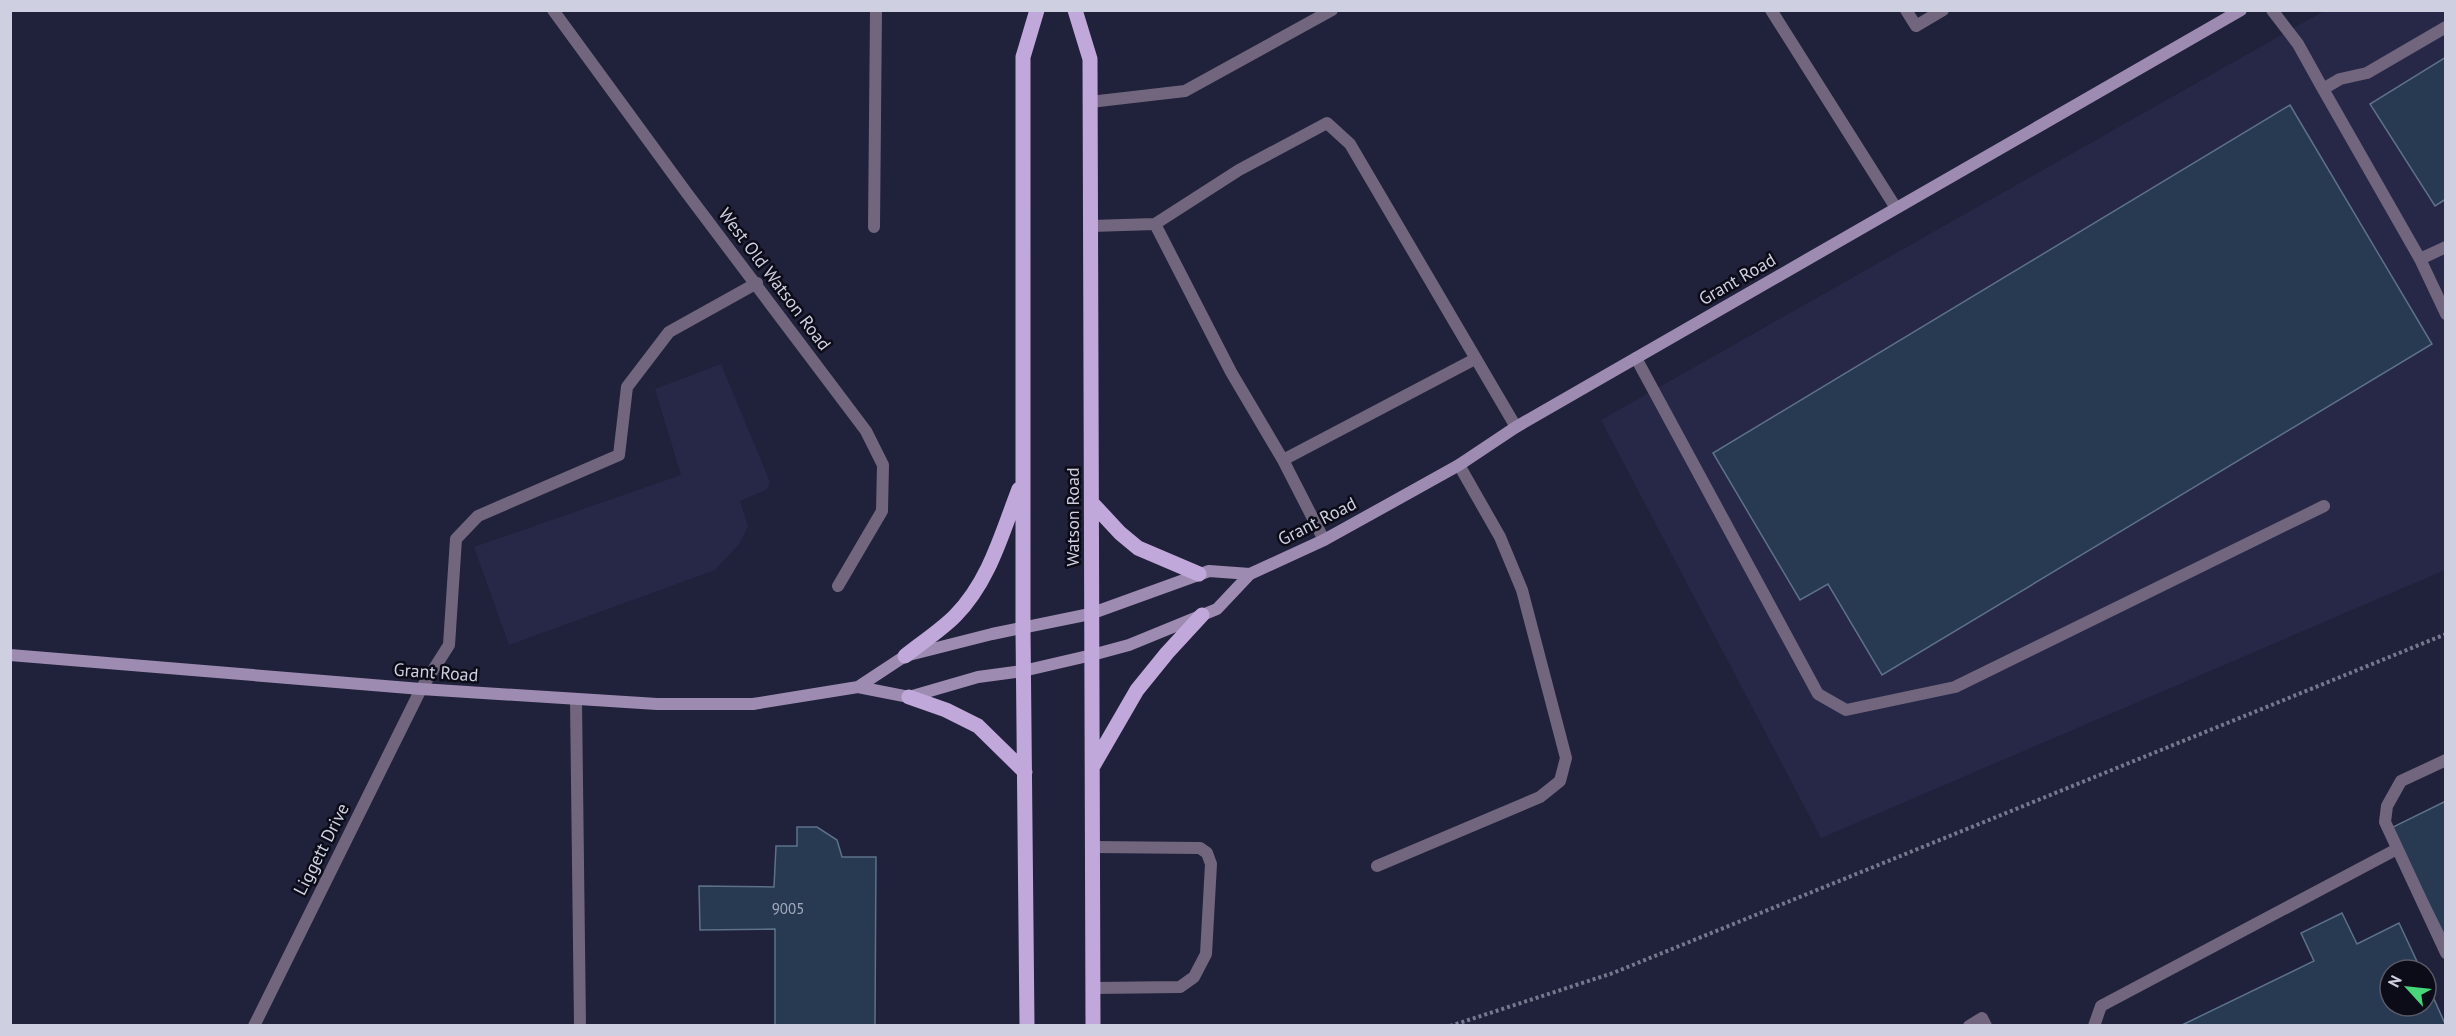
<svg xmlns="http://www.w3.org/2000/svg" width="2456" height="1036" viewBox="0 0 2456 1036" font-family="'PT Sans',sans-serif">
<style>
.built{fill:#272847}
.building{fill:#283a51;stroke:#5d718a;stroke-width:1.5}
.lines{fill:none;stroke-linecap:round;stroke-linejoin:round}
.path{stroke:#77788d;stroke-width:4;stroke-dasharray:3 3;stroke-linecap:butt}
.lane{stroke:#71667e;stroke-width:12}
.street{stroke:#71667e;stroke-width:12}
.secondary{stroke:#9e8bb1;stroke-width:12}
.primary{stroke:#c0a8da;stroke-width:15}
.labels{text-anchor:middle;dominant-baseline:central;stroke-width:5;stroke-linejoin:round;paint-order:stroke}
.number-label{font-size:15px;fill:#a4aabd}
.street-label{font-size:18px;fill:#ced0e1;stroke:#0b0c17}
</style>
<rect width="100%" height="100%" fill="#20213a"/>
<path class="built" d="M2324 11H2445V570L1821 838 1601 420Z
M721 364 770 482 766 490 740 501 748 526 739 544 715 570 509 645 474 547 681 475 655 389Z"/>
<path class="building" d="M2446 57V199L2435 206 2370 104Z
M2290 105 2432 344 1882 675 1828 584 1800 600 1713 453Z
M2446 801V938L2391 828Z
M797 827H817L837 840 842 857H876L875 1026H775V929L700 930 699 886 774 887 776 846H797Z
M2342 913 2357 944 2399 923 2421 970H2390V1006H2426V981L2446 1026H2180L2314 961 2301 933Z"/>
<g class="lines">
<path class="path" d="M1450 1026 1613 973 2446 634"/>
<path class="lane" d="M1771 10 1896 208
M1906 10 1916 26 1943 10
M2272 10 2298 44 2323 89 2340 79 2367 73 2446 27
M2323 89 2420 259 2446 314
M1090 102 1185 91 1332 10
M1155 224 1231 372 1283 460 1324 540
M1091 226 1155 224 1239 170 1327 123 1350 144 1516 427
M874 227 876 10
M2420 259 2446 247
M1636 358 1818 694 1846 710 1955 687 2324 506
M1283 460 1475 359
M421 689 449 645 456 539 478 516 619 455 627 387 669 332 757 283
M576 700 580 1026
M2446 760 2401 781 2387 806 2385 822 2446 953
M1093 847 1200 848 1207 853 1211 864 1206 954 1194 977 1180 987 1093 988
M1377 866 1540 797 1560 781 1566 758 1522 590 1500 537 1459 465
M1969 1026 1982 1018 1986 1026
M2094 1026 2101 1006 2397 849"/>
<path class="street" d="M553 10 686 192 866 431 883 465 882 511 838 586
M254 1026 421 689"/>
<path class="secondary" d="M10 655 421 689 657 704H753L858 687 909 697 978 677 1023 671 1092 655 1129 645 1217 609 1250 574 1324 540 1389 504 1459 465 1516 427 2241 10
M858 687 905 656 992 634 1090 614 1209 571 1250 574"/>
<path class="primary" d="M1075 10 1090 59 1093 1026
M1092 503 1120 533 1138 548 1199 574
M905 656C921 643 940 631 955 616 989 582 1002 533 1019 489
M909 697 946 710 978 726 1025 772
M1093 766 1137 690 1167 653 1202 615
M1027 1026 1023 629V57L1037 10"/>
</g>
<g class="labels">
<g class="number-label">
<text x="788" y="908">9005</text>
</g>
<g class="street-label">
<text transform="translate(775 279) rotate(53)">West Old Watson Road</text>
<text transform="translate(1737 279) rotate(-30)">Grant Road</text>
<text transform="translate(1072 517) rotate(-90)">Watson Road</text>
<text transform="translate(1317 521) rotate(-27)">Grant Road</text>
<text transform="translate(436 672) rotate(4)">Grant Road</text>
<text transform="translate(321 849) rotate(-63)">Liggett Drive</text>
</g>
</g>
<rect width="2456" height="1036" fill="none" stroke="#ced0e1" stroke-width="24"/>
<g transform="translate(2408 988) rotate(297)"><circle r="28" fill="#0b0c17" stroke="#595a68" stroke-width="1.5"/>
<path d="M0-4.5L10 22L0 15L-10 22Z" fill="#47d779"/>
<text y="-9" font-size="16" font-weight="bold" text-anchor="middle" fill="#ced0e1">N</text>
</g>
</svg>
